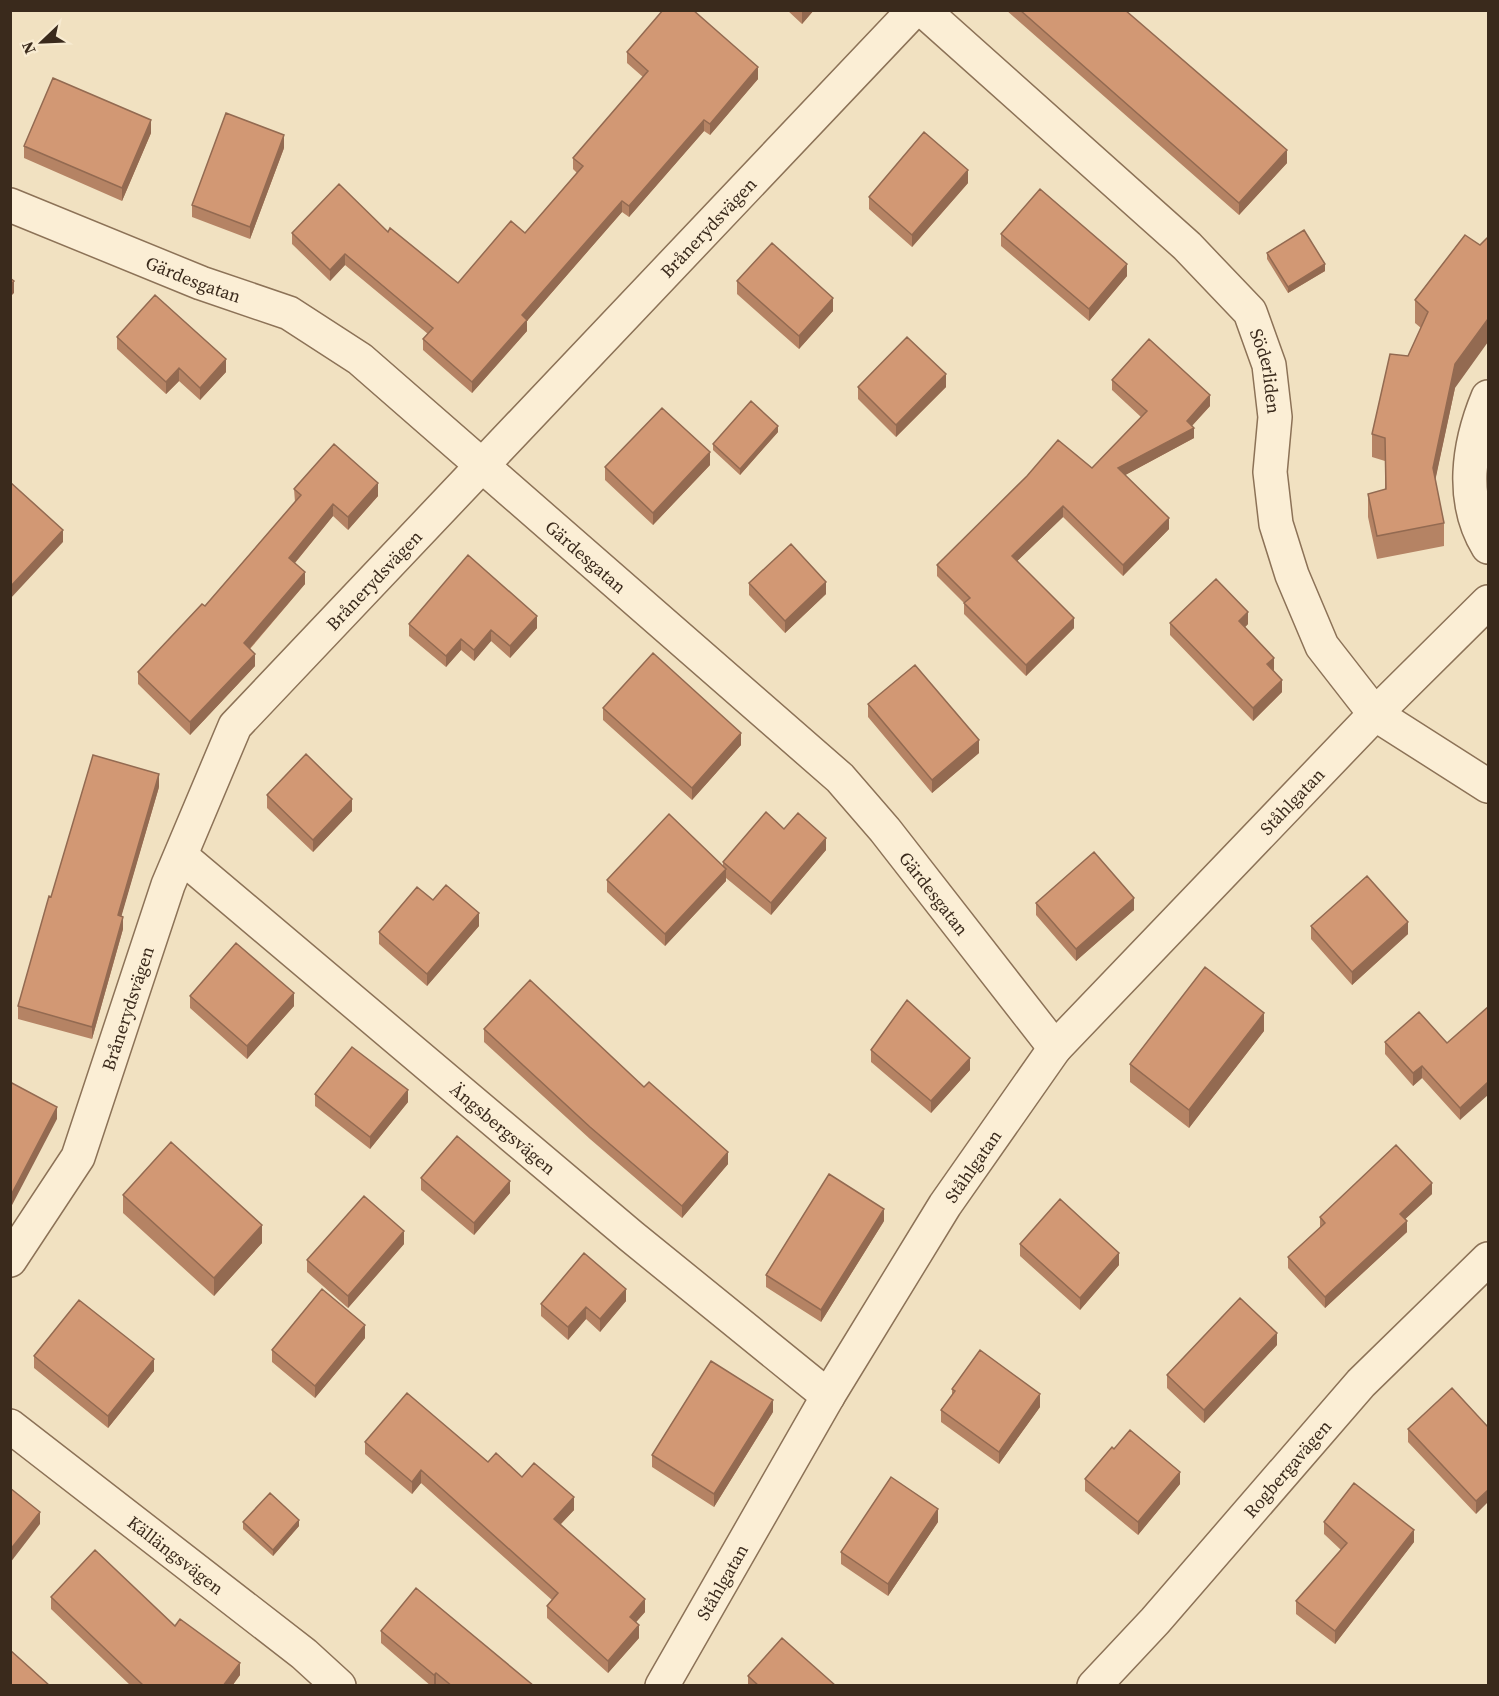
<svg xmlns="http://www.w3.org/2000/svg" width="1499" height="1696" viewBox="0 0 1499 1696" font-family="'Source Serif 4',serif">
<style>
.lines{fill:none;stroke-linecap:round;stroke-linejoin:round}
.minor-casing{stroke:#8c7257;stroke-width:36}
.tertiary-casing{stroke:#8c7257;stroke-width:36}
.minor{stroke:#fbeed5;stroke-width:33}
.tertiary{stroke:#fbeed5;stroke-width:33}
.wall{fill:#b58364}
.shaded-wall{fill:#936a51}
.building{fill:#d29874;stroke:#936a51;stroke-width:1.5}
.labels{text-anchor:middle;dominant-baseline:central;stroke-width:5;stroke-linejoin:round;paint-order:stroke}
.street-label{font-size:18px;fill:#3a2a1c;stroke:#f8ebd1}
</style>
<rect width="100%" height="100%" fill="#f1e1c1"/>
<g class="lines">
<defs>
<g id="minor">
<path id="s1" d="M923 10 1187 246 1250 312 1269 365 1275 417 1270 472 1276 524 1292 575 1322 646 1375 714 1488 786"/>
<path id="s2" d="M10 205 201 283 289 313 360 359 840 778 885 830 1055 1048"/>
<path d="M1488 397C1468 445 1460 501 1488 547"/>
<path id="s3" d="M181 856 631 1236 828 1396"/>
<path id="s4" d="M10 1260 78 1157 168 885 235 726 914 10"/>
<path id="s5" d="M10 1426 304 1654 339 1686"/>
<path id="s6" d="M662 1686 828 1396 945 1205 1055 1048 1375 714 1488 602"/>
</g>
<g id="tertiary">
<path id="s7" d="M1094 1686 1155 1621 1361 1383 1488 1259"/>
</g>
</defs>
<use href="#minor" class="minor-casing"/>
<use href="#tertiary" class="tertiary-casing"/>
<use href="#minor" class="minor"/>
<use href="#tertiary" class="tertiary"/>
</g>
<path class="wall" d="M787 10H814L802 24Z
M1006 10H1125L1287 163 1239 215Z
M627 52 758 79 710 135 704 131 629 217 622 212 527 321V331L472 393 423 350V339L428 334 345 265 330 281 292 244V233L388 232 458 283 525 233 577 173 573 169V158L643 77 627 63Z
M151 133 122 201 24 158V146Z
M284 148 250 239 192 217V205Z
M968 183 912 247 869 209V197Z
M1001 234 1127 276 1089 321 1001 246Z
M1465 235 1455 388 1435 480 1444 523V546L1377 559 1368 517V494L1385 490V461L1372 457V434L1421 328 1415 323V300Z
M1267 253 1325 271 1288 293 1267 259Z
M737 281 833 311 799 349 737 294Z
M117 337 226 372 200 400 179 381 166 394 117 349Z
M1112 380 1210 406 1192 426 1194 438 1125 475 1169 529 1123 576 1063 517 1017 561 1074 628 1026 676 964 614V603L937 576V565L1092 468 1141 417 1112 390Z
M858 387H946L896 437 858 399Z
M778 432 740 475 713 450V444Z
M710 465 653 525 605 480V467Z
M294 489 378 496 348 530 333 516 295 563 305 584 250 649 255 666 190 735 138 684V672L205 606 295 502Z
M749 583 826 594 785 633 749 595Z
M1170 623 1248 624 1245 627 1274 670 1273 671 1282 692 1253 721 1170 635Z
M409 624 537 628 510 658 491 641 474 661 461 650 446 667 409 636Z
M868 704 979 753 932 793 868 717Z
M603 708 741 745 692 800 603 720Z
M159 787 121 916 123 929 92 1039 18 1019V1006L51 897Z
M267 795 352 811 313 852 267 808Z
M784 829 826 850 771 915 726 878V881L665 946 607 892V880L723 866V862Z
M433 900 479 926 427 986 379 944V932Z
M1036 903 1134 910 1076 961 1036 915Z
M1311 926 1408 934 1352 985 1311 939Z
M190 996 294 1006 247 1059 190 1008Z
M1488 1007 1460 1120 1422 1078 1413 1086 1385 1054V1042L1447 1043Z
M484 1029 644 1087 728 1164 682 1218 590 1139 484 1042Z
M1264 1031 1189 1128 1130 1082V1064Z
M871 1050 970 1070 931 1113 871 1062Z
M315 1094 408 1102 370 1149 315 1106Z
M421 1178 510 1193 474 1235 421 1190Z
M1432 1194 1405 1219 1407 1232 1325 1308 1288 1268V1257L1320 1228V1217Z
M123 1195 262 1243 214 1296 123 1213Z
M884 1221 821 1322 766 1287V1275Z
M404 1244 348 1308 307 1272V1260Z
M1020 1244 1119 1265 1080 1310 1020 1256Z
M626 1301 600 1332 586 1319 568 1340 541 1316V1304Z
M365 1338 315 1398 272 1362V1350Z
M1277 1345 1204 1423 1167 1388V1375Z
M34 1356 154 1371 108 1428 34 1368Z
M952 1389 1040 1407 999 1464 941 1422V1410L952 1395Z
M773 1412 714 1507 652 1467V1455Z
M1488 1427 1476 1514 1408 1442V1429Z
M365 1442 488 1462 522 1477 574 1510 561 1524 645 1612 636 1622 639 1638 608 1673 547 1618V1606L552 1600 421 1483 412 1494 365 1454Z
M1114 1449 1180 1484 1138 1535 1085 1491V1479Z
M243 1522 299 1526 273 1556 243 1529Z
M938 1522 888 1596 841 1564V1552Z
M1324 1522 1414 1542 1335 1644 1296 1614V1601L1341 1550 1324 1534Z
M51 1597 175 1626 240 1675 232 1686H131L51 1609Z
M381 1631 534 1686H431L381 1643Z
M748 1676 836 1686H748Z"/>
<path class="shaded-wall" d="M804 10H814L802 24V12Z
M758 67V79L710 135V124Z
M151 120V133L122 201V188Z
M704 120V131L629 217V206Z
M284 135V148L250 239V227Z
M1287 150V163L1239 215V203Z
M968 170V183L912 247V235Z
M622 201V212L527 321V331L472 393V382L522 315Z
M345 254V265L330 281V270Z
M1127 264V276L1089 321V309Z
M1325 264V271L1288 293V287Z
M14 281V293L10 297V285Z
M833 298V311L799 349V336Z
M1488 319V342L1455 388 1433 491V468L1455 364Z
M226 359V372L200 400V388Z
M179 368V381L166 394V382Z
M946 374V387L896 437V425Z
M1210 395V406L1187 431 1194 428V438L1118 479V468L1187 421Z
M778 426V432L740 475V469Z
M710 452V465L653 525V513Z
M378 483V496L348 530V517Z
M333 504V516L289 570V558Z
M1063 506V517L1012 566V556Z
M1169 518V529L1123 576V565Z
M63 530V542L10 599V587Z
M305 572V584L244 655V643Z
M826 582V594L785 633V621Z
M1248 612V624L1239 633V621Z
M537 616V628L510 658V646Z
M1074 618V628L1026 676V665Z
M491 630V641L474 661V650Z
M461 639V650L446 667V656Z
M255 654V666L190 735V722Z
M1274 658V670L1267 676V664Z
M1282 680V692L1253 721V708Z
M741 733V745L692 800V788Z
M979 740V753L932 793V780Z
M159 774V787L118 928V915Z
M352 799V811L313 852V840Z
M826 838V850L771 915V903Z
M726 869V881L665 946V934Z
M1134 898V910L1076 961V949Z
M479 913V926L427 986V974Z
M123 917V929L92 1039V1027Z
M1408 922V934L1352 985V972Z
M294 993V1006L247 1059V1046Z
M1264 1013V1031L1189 1128V1110Z
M970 1058V1070L931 1113V1101Z
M1422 1066V1078L1413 1086V1073Z
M1488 1082V1095L1460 1120V1108Z
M408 1090V1102L370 1149V1137Z
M57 1107V1119L10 1209V1197Z
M728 1152V1164L682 1218V1206Z
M510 1181V1193L474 1235V1223Z
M1432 1183V1194L1400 1224V1214Z
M884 1209V1221L821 1322V1310Z
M1407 1221V1232L1325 1308V1297Z
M262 1225V1243L214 1296V1278Z
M404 1231V1244L348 1308V1296Z
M1119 1253V1265L1080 1310V1298Z
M626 1289V1301L600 1332V1319Z
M586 1307V1319L568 1340V1327Z
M365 1325V1338L315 1398V1386Z
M1277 1333V1345L1204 1423V1410Z
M154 1359V1371L108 1428V1416Z
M1040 1394V1407L999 1464V1452Z
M773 1400V1412L714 1507V1494Z
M421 1470V1483L412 1494V1482Z
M1180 1472V1484L1138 1535V1522Z
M1488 1490V1502L1476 1514V1501Z
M574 1497V1510L554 1531V1519Z
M938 1509V1522L888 1596V1584Z
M40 1512V1524L10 1563V1550Z
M299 1520V1526L273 1556V1550Z
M1414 1530V1542L1335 1644V1631Z
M645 1599V1612L630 1629V1617Z
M639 1625V1638L608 1673V1661Z
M240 1663V1675L232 1686H223Z
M436 1673V1685L434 1686V1675Z"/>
<path class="building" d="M663 10H693L758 67 710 124 704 120 629 206 622 201 522 315 527 320 472 382 423 339 433 328 345 254 330 270 292 233 339 184 388 232 390 228 458 283 511 221 525 233 583 166 573 158 648 71 627 52Z
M1020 10H1125L1287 150 1239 203Z
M53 78 151 120 122 188 24 146Z
M226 113 284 135 250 227 192 205Z
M924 132 968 170 912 235 869 197Z
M1040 189 1127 264 1089 309 1001 234Z
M1304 230 1325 264 1288 287 1267 253Z
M1465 235 1480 245 1488 237V319L1455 364 1433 468 1444 523 1377 536 1368 494 1386 489 1385 438 1372 434 1390 354 1408 356 1428 312 1415 300Z
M772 243 833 298 799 336 737 281Z
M10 278 14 281 10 285Z
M155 295 226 359 200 388 179 368 166 382 117 337Z
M907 337 946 374 896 425 858 387Z
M1149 339 1210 395 1187 421 1194 428 1118 468 1169 518 1123 565 1063 506 1012 556 1074 618 1026 665 964 603 970 598 937 565 1027 476 1058 440 1092 468 1147 411 1112 380Z
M751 401 778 426 740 469 713 444Z
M662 408 710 452 653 513 605 467Z
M334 444 378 483 348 517 333 504 289 558 305 572 244 643 255 654 190 722 138 672 202 604 205 606 301 495 294 489Z
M10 482 63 530 10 587Z
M791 544 826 582 785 621 749 583Z
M468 555 537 616 510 646 491 630 474 650 461 639 446 656 409 624Z
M1216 579 1248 612 1239 621 1274 658 1267 664 1282 680 1253 708 1170 623Z
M653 653 741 733 692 788 603 708Z
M915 665 979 740 932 780 868 704Z
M306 754 352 799 313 840 267 795Z
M93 755 159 774 118 915 123 917 92 1027 18 1006 49 896 51 897Z
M766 812 784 829 798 813 826 838 771 903 723 862Z
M669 814 726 869 665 934 607 880Z
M1094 852 1134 898 1076 949 1036 903Z
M1367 876 1408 922 1352 972 1311 926Z
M446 885 479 913 427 974 379 932 417 887 433 900Z
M236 943 294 993 247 1046 190 996Z
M1205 967 1264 1013 1189 1110 1130 1064Z
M530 980 644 1087 649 1082 728 1152 682 1206 590 1127 484 1029Z
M907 1000 970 1058 931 1101 871 1050Z
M1488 1007V1082L1460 1108 1422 1066 1413 1073 1385 1042 1419 1012 1447 1043Z
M352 1047 408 1090 370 1137 315 1094Z
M10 1082 57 1107 10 1197Z
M457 1136 510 1181 474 1223 421 1178Z
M171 1142 262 1225 214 1278 123 1195Z
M1396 1145 1432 1183 1400 1214 1407 1221 1325 1297 1288 1257 1325 1223 1320 1217Z
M829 1174 884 1209 821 1310 766 1275Z
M364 1196 404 1231 348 1296 307 1260Z
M1060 1199 1119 1253 1080 1298 1020 1244Z
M584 1253 626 1289 600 1319 586 1307 568 1327 541 1304Z
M322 1289 365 1325 315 1386 272 1350Z
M1240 1298 1277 1333 1204 1410 1167 1375Z
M79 1300 154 1359 108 1416 34 1356Z
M980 1350 1040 1394 999 1452 941 1410 955 1391 952 1389Z
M711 1361 773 1400 714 1494 652 1455Z
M1452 1388 1488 1427V1490L1476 1501 1408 1429Z
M407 1393 488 1462 496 1453 522 1477 534 1463 574 1497 554 1519 645 1599 630 1617 639 1625 608 1661 547 1606 558 1593 421 1470 412 1482 365 1442Z
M1130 1430 1180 1472 1138 1522 1085 1479 1112 1447 1114 1449Z
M891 1477 938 1509 888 1584 841 1552Z
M1354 1483 1414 1530 1335 1631 1296 1601 1347 1543 1324 1522Z
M10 1488 40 1512 10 1550Z
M270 1493 299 1520 273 1550 243 1522Z
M95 1550 175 1626 180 1619 240 1663 223 1686H144L51 1597Z
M416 1588 534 1686H452L436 1673 434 1675 381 1631Z
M782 1638 836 1686H759L748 1676Z
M10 1650 50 1686H10Z"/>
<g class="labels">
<g class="street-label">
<text stroke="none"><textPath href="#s4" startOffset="1270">Brånerydsvägen</textPath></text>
<text stroke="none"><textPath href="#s2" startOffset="198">Gärdesgatan</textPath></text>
<text stroke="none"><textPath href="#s1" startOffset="507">Söderliden</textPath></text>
<text stroke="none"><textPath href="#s2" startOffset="684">Gärdesgatan</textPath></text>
<text stroke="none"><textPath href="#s4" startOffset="784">Brånerydsvägen</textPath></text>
<text stroke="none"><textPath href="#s6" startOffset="1092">Ståhlgatan</textPath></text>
<text stroke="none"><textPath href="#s2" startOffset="1170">Gärdesgatan</textPath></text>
<text stroke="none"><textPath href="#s4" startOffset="280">Brånerydsvägen</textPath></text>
<text stroke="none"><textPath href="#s3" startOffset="422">Ängsbergsvägen</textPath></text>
<text stroke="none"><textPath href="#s6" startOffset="606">Ståhlgatan</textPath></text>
<text stroke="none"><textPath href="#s7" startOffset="291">Rogbergavägen</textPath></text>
<text stroke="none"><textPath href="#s5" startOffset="210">Källängsvägen</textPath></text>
<text stroke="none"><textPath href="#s6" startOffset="120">Ståhlgatan</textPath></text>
</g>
</g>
<rect width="1499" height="1696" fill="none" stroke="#3a2a1c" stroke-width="24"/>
<g transform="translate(42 42) rotate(247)" stroke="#f8ebd1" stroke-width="4.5" paint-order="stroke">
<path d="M0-4.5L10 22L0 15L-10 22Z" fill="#3a2a1c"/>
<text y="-9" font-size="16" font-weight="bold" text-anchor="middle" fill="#3a2a1c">N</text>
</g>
</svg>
